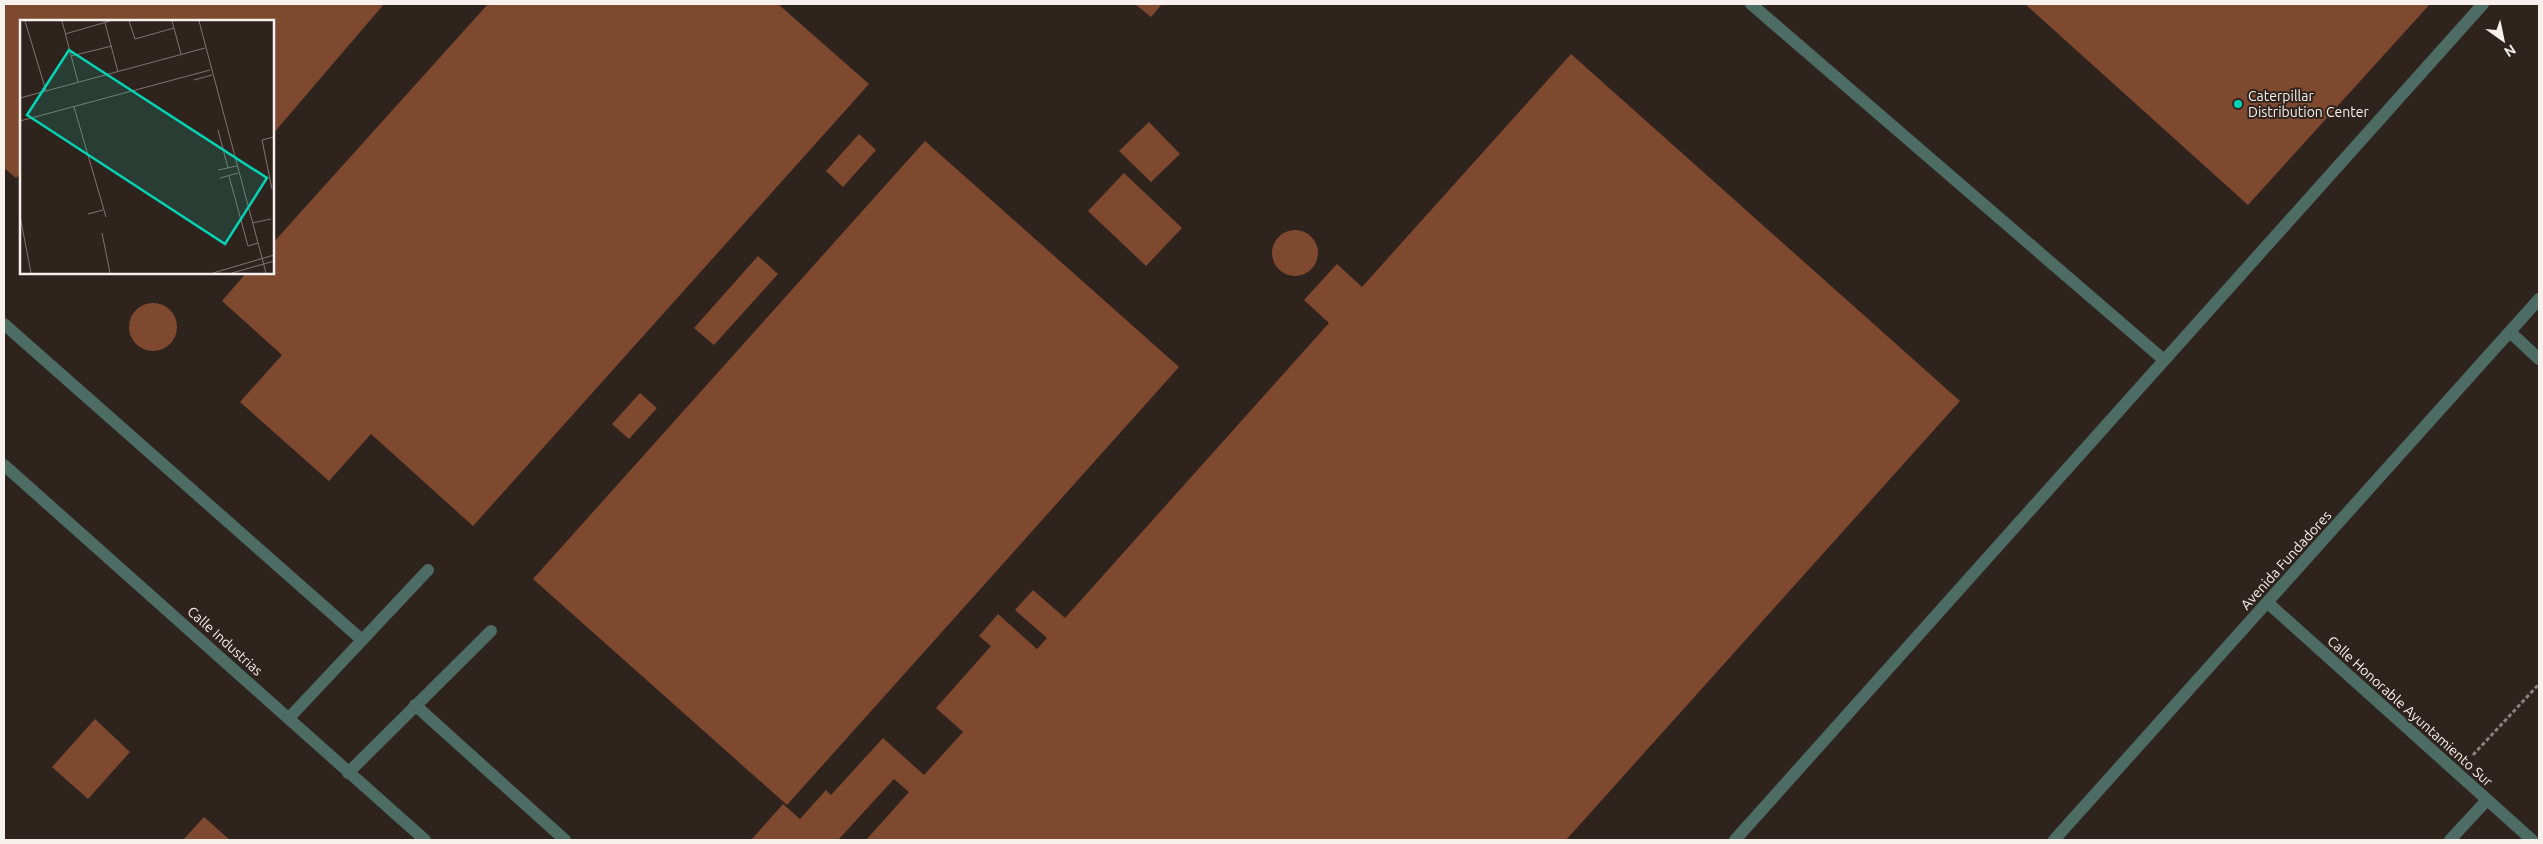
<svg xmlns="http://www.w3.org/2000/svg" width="2543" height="844" viewBox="0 0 2543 844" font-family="Ubuntu,sans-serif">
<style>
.building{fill:#7f492f}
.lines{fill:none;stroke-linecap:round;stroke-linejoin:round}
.path{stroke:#8c827d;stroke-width:3;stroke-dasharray:4 2.5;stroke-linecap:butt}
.minor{stroke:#4d6c64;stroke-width:12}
.poi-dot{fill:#04d5b6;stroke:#2f231e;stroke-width:2}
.labels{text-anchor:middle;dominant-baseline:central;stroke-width:4;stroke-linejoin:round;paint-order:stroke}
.poi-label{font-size:14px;fill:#f8f0ec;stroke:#2f231e;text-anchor:start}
.street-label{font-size:14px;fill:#f8f0ec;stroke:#2f231e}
.inset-road{fill:none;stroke:#7f7570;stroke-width:1}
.view{fill:#04d5b6;fill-opacity:0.15;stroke:#04d5b6;stroke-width:2.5}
.inset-edge{fill:none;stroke:#f8f0ec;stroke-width:2.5}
</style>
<rect width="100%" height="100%" fill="#2f231e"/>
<path class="building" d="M4 4H384L272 135V21H21V173L16 178 4 168Z
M488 4H778L869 84 473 526 371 434 329 481 240 402 282 355 222 301 247 272H272V244Z
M1135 4H1162L1151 17Z
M2025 4H2430L2248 205Z
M1571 54 1960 401 1566 840H866L909 792 894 779 838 840H751L783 804 800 819 826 790 831 795 883 738 924 775 963 732 936 708 991 646 979 636 998 614 1037 649 1047 638 1015 610 1033 590 1065 618 1329 323 1304 300 1337 264 1362 287Z
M1149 122 1180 154 1151 182 1119 151Z
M859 134 876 150 843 187 826 171Z
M925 141 1179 367 787 805 533 579Z
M1124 173 1182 228 1146 266 1088 211Z
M1272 253a23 23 0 1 1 46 0a23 23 0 1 1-46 0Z
M758 256 778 274 714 345 694 328Z
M129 327a24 24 0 1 1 48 0a24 24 0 1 1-48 0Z
M640 393 657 408 629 439 612 424Z
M95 719 130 752 88 799 52 767Z
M204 817 230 840H183Z"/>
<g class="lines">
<path class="path" d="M2473 755 2539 684"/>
<path class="minor" d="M1751 4 2164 360
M4 324 362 640
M2510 332 2539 359
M4 465 425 840
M2268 603 2532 840
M415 705 565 840
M289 718 428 570
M348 773 491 631
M1735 840 2483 4
M2054 840 2539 299
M2450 840 2487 800"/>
</g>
<circle class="poi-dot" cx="2238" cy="104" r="5"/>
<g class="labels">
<g class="poi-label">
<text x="2248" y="96">Caterpillar<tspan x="2248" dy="16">Distribution Center</tspan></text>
</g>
<g class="street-label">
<text transform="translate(2286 560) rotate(-48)">Avenida Fundadores</text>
<text transform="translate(225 641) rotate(42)">Calle Industrias</text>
<text transform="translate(2410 711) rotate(42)">Calle Honorable Ayuntamiento Sur</text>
</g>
</g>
<g transform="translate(20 20)">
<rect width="254" height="254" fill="#2f231e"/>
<path class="inset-road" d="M5 1 26 71M42 1 58 62M109 1 115 19 154 8M152 1 161 34M179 1 246 253M85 3 98 52M45 14 90 1M51 36 92 26M174 60 192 55M0 78 185 28M54 87 86 197M0 101 190 50M198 110 208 148M198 150 217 146M209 156 228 226 238 223M200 158 218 153M252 169 242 120 254 117M68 194 83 190M0 196 11 253M232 203 251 199M82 213 90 253M193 253 254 235M212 253 254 241"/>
<path class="view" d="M49 30 247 158 205 224 7 95Z"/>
<rect width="254" height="254" class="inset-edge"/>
</g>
<rect width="2543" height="844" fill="none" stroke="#f8f0ec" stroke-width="10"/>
<g transform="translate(2503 40) rotate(147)" stroke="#2f231e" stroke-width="4" paint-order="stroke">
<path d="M0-4L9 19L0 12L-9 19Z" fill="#f8f0ec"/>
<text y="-8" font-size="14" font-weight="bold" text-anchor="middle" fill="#f8f0ec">N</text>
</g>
</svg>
